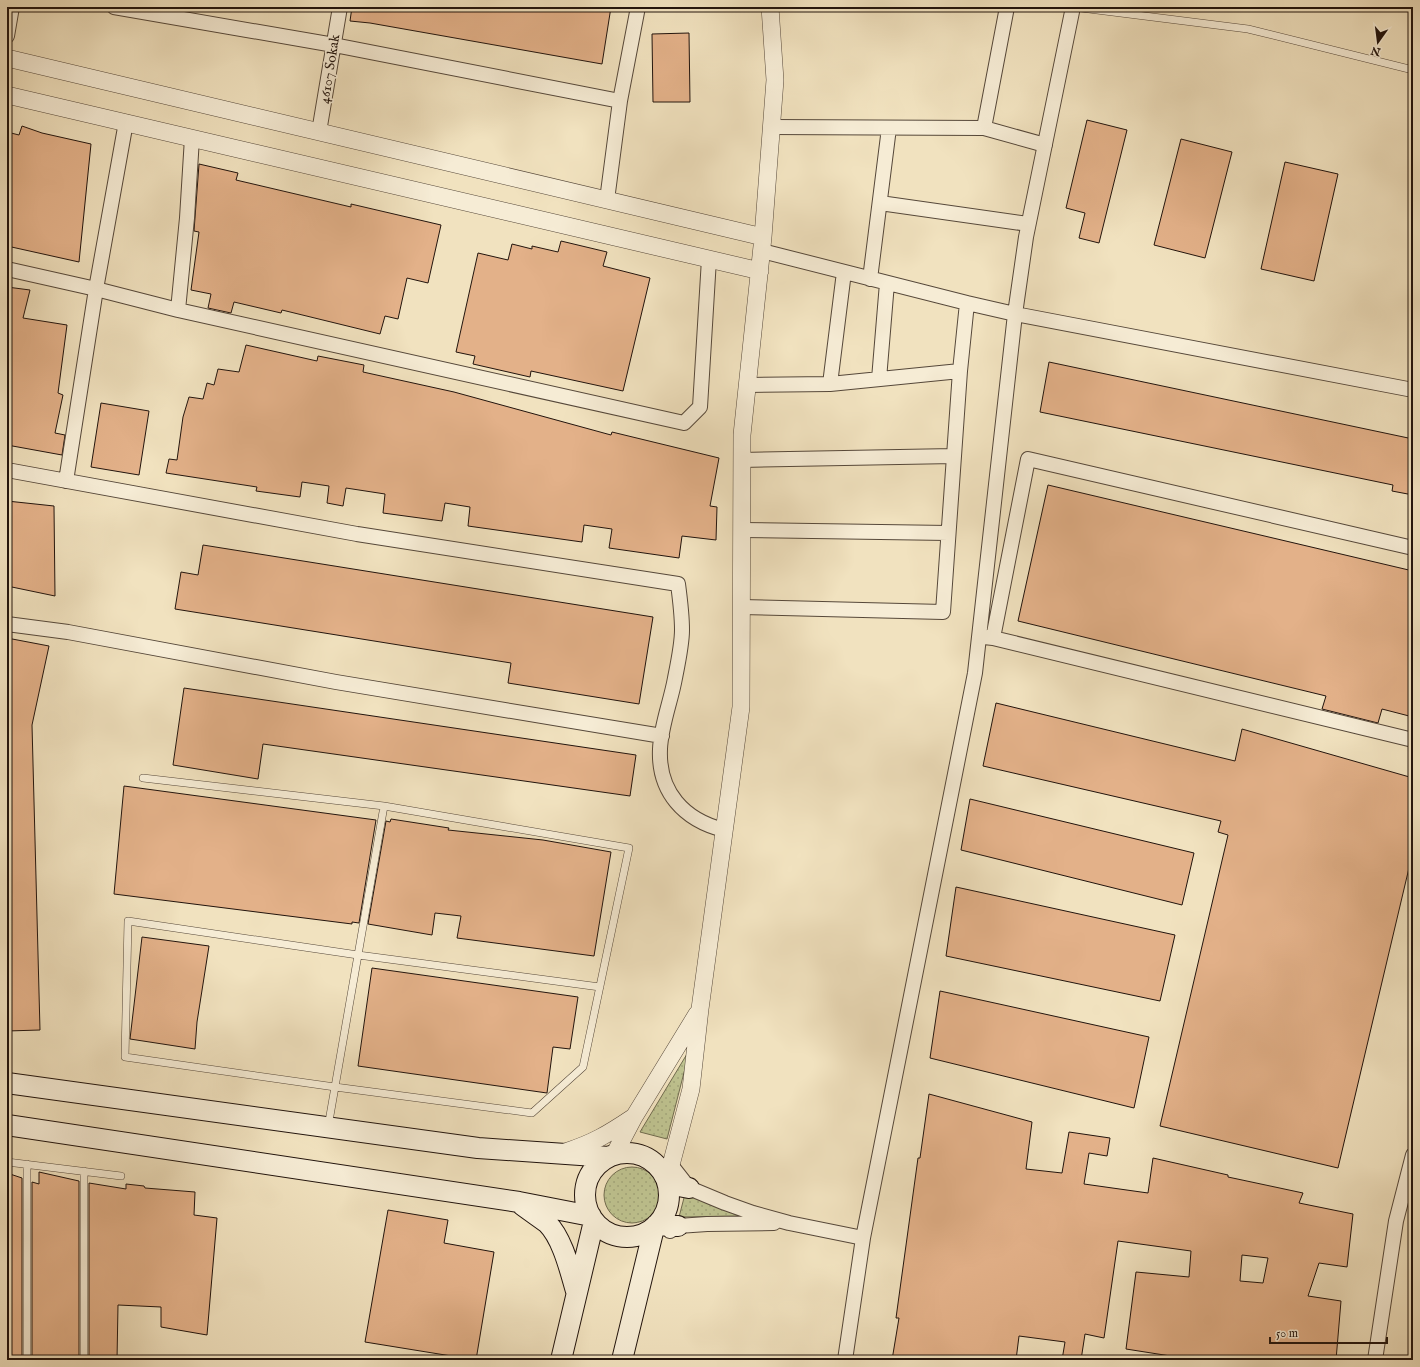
<svg xmlns="http://www.w3.org/2000/svg" width="1420" height="1367" viewBox="0 0 1420 1367" font-family="'IM FELL English',serif">
<style>
.grass{fill:url(#grass-dots);stroke:#706b4e}
.building{fill:#e3b189;stroke:#22140d;fill-rule:evenodd}
.lines{fill:none;stroke-linecap:round;stroke-linejoin:round}
.service-casing{stroke:#56483a;stroke-width:8}
.minor-casing{stroke:#56483a;stroke-width:16}
.tertiary-casing{stroke:#56483a;stroke-width:18}
.secondary-casing{stroke:#22140d;stroke-width:22}
.service{stroke:#f6ecd5;stroke-width:7}
.minor{stroke:#f6ecd5;stroke-width:14}
.tertiary{stroke:#f6ecd5;stroke-width:17}
.secondary{stroke:#f6ecd5;stroke-width:20}
.labels{text-anchor:middle;dominant-baseline:central;stroke-width:3.5;stroke-linejoin:round;paint-order:stroke}
.street-label{font-size:14px;fill:#22140d;stroke:#f6ecd5}
</style>
<defs>
<pattern id="grass-dots" width="8" height="8" patternUnits="userSpaceOnUse"><rect width="8" height="8" fill="#bec28f"/><path d="M2 2h.1M6 6h.1" fill="none" stroke="#a3a67a" stroke-width="1.8" stroke-linecap="round"/></pattern>
</defs>
<rect width="100%" height="100%" fill="#f1e2bf"/>
<filter id="stains"><feTurbulence type="fractalNoise" baseFrequency=".005" numOctaves="4"/><feColorMatrix values="0 0 0 0 .2 0 0 0 0 .09 0 0 0 0 .02 0 0 0 .5 -.17"/></filter>
<radialGradient id="worn" r=".72"><stop offset=".6" stop-color="#630" stop-opacity="0"/><stop offset="1" stop-color="#630" stop-opacity=".3"/></radialGradient>
<path class="grass" d="M690 1049 667 1139 640 1132Z
M604 1195a28 28 0 1 1 56 0a28 28 0 1 1-56 0Z
M685 1194 748 1216 679 1217Z"/>
<path class="building" d="M352 7H611L602 64 370 23 350 21Z
M689 33 690 102H653L652 34Z
M1087 120 1127 130 1099 243 1079 238 1085 213 1066 208Z
M22 126 42 133 91 144 79 262 7 246V132L19 135Z
M1181 139 1232 152 1205 258 1154 245Z
M1285 162 1338 174 1314 281 1261 269Z
M199 164 238 173 236 180 351 207V204L441 225 428 283 407 278 398 319 385 316 380 334 282 310 281 313 234 302 231 313 208 308 211 294 191 290 199 232 194 231Z
M561 241 607 252 603 266 650 278 623 391 531 371 530 377 473 364 475 356 456 352 478 253 508 260 512 244 532 249V246L558 252Z
M7 287 30 290 23 318 67 325 58 393 63 395 55 433 65 435 62 455 7 445Z
M246 345 317 361 318 356 364 365 363 372 454 392 611 435 612 432 719 458 710 506 717 507 716 540 682 536 679 558 609 548 612 529 584 525 582 542 468 526 470 507 445 503 442 521 383 513 385 494 346 488 343 506 327 503 329 486 302 482 300 497 256 491 257 487 166 473 169 459 177 460 183 417 189 397 203 399 207 383 214 385 218 369 239 372Z
M1049 362 1413 439V495L1392 491 1393 485 1040 412Z
M101 403 149 411 139 475 91 467Z
M1048 485 1413 571V717L1382 709 1378 723 1322 709 1326 696 1018 621Z
M7 501 54 506 55 596 7 586Z
M203 545 653 617 639 704 508 683 511 663 175 609 181 572 198 575Z
M7 638 49 646 32 725 40 1030 7 1031Z
M184 688 636 755 630 796 263 744 258 779 173 765Z
M996 703 1235 761 1242 729 1413 778V851L1338 1168 1160 1126 1228 835 1218 832 1221 821 983 766Z
M124 786 376 820 359 923 352 922V924L114 894Z
M970 799 1194 853 1182 905 961 850Z
M391 819 449 828 448 830 543 840 611 852 594 956 457 938 461 916 435 913 432 935 368 924 386 821 390 822Z
M956 887 1175 935 1160 1001 946 956Z
M142 937 209 946 197 1022 195 1049 130 1039Z
M372 968 578 997 570 1049 553 1047 547 1093 358 1066Z
M940 991 1149 1037 1134 1108 930 1058Z
M929 1094 1032 1122 1026 1169 1062 1173 1069 1132 1110 1138 1107 1156 1089 1153 1084 1184 1148 1193 1153 1158 1228 1175V1177L1303 1193 1299 1203 1353 1214 1347 1267 1319 1263 1308 1296 1341 1301 1336 1360H1196L1126 1349 1136 1272 1189 1277 1191 1251 1118 1241 1104 1338 1085 1334 1081 1360H1062L1065 1342 1019 1336 1016 1360H892L899 1318H896L918 1158H920ZM1242 1255 1268 1258 1263 1283 1240 1281Z
M39 1172 79 1181V1360H32V1182L39 1184Z
M7 1173 22 1178V1360H7Z
M89 1183 126 1189V1184L144 1186 145 1188 195 1192 194 1215 217 1218 207 1335 161 1327V1307L118 1305 117 1360H89Z
M388 1210 448 1220 444 1243 494 1252 476 1360 365 1342Z"/>
<g class="lines">
<defs>
<path id="service" d="M1073 7 1248 29 1413 70
M143 778 384 806 629 848 583 1067 532 1113 335 1087 125 1057 128 921 358 955 600 987
M328 1127 384 806
M7 1162 121 1176
M27 1164V1360
M84 1171V1360"/>
<path id="minor" d="M114 7 334 45 620 101
M7 36 12 7
M771 127 984 128 1007 7
M984 128 1045 145
M319 132 340 7
M607 200 620 101 638 7
M880 203 1028 224
M7 269 96 289 178 310 684 423 700 407 709 259
M870 279 889 128
M967 303 1015 314 1026 237 1073 7
M178 310 187 218 192 138
M879 379 887 283
M830 384 844 272
M747 385 830 384 960 371
M741 460 954 456
M7 470 357 534 678 584C680 599 682 614 682 630 682 644 678 663 675 678 671 701 661 725 660 749 658 792 684 820 724 830
M66 481 96 289 126 122
M741 530 948 533
M741 607 943 612 960 371 967 303 762 251
M7 624 68 632 336 682 662 736
M984 637 993 638 1413 740
M993 638 1028 459 1413 548
M671 1165 689 1188 725 1203 753 1213 789 1223 863 1238 975 673 1015 314 1413 390
M670 1231 678 1226 707 1224 774 1223
M845 1360 863 1238
M1375 1360 1396 1221 1413 1155"/>
<path id="tertiary" d="M7 58 763 237
M7 95 760 271
M565 1152C593 1143 608 1134 632 1118
M614 1155 634 1117 697 1014
M665 1177 671 1165 691 1089 700 1009 741 707 742 435 763 237 775 80 770 7"/>
<path id="secondary" d="M7 1083 478 1148 609 1157
M7 1125 519 1202 591 1216
M585 1195a42 42 0 1 1 84 0a42 42 0 1 1-84 0Z
M668 1184 689 1188
M522 1205C530 1211 539 1217 547 1223 563 1239 570 1271 576 1291
M656 1225 678 1226
M561 1360 594 1221
M622 1360 654 1228"/>
</defs>
<use href="#service" class="service-casing"/>
<use href="#minor" class="minor-casing"/>
<use href="#tertiary" class="tertiary-casing"/>
<use href="#secondary" class="secondary-casing"/>
<use href="#service" class="service"/>
<use href="#minor" class="minor"/>
<use href="#tertiary" class="tertiary"/>
<use href="#secondary" class="secondary"/>
</g>
<g class="labels">
<g class="street-label">
<text transform="translate(330 69) rotate(-81)">46107 Sokak</text>
</g>
</g>
<rect width="1420" height="1367" fill="none" stroke="#f1e2bf" stroke-width="24"/>
<rect x="8" y="8" width="1404" height="1351" fill="none" stroke="#22140d" stroke-width="2"/>
<rect x="12" y="12" width="1396" height="1343" fill="none" stroke="#22140d"/>
<g transform="translate(1378 42) rotate(194)" stroke="#f6ecd5" stroke-width="3" paint-order="stroke">
<path d="M0-3L7 15L0 10L-7 15Z" fill="#22140d"/>
<text y="-6" font-size="11" font-weight="bold" text-anchor="middle" fill="#22140d">N</text>
</g>
<path d="M1270 1337v6h117v-6" fill="none" stroke="#22140d" stroke-width="2"/>
<text x="1276" y="1337" font-size="12" fill="#22140d" stroke="#f6ecd5" stroke-width="3" paint-order="stroke">50 m</text>
<rect width="100%" height="100%" filter="url(#stains)"/>
<rect width="100%" height="100%" fill="url(#worn)"/>
</svg>
